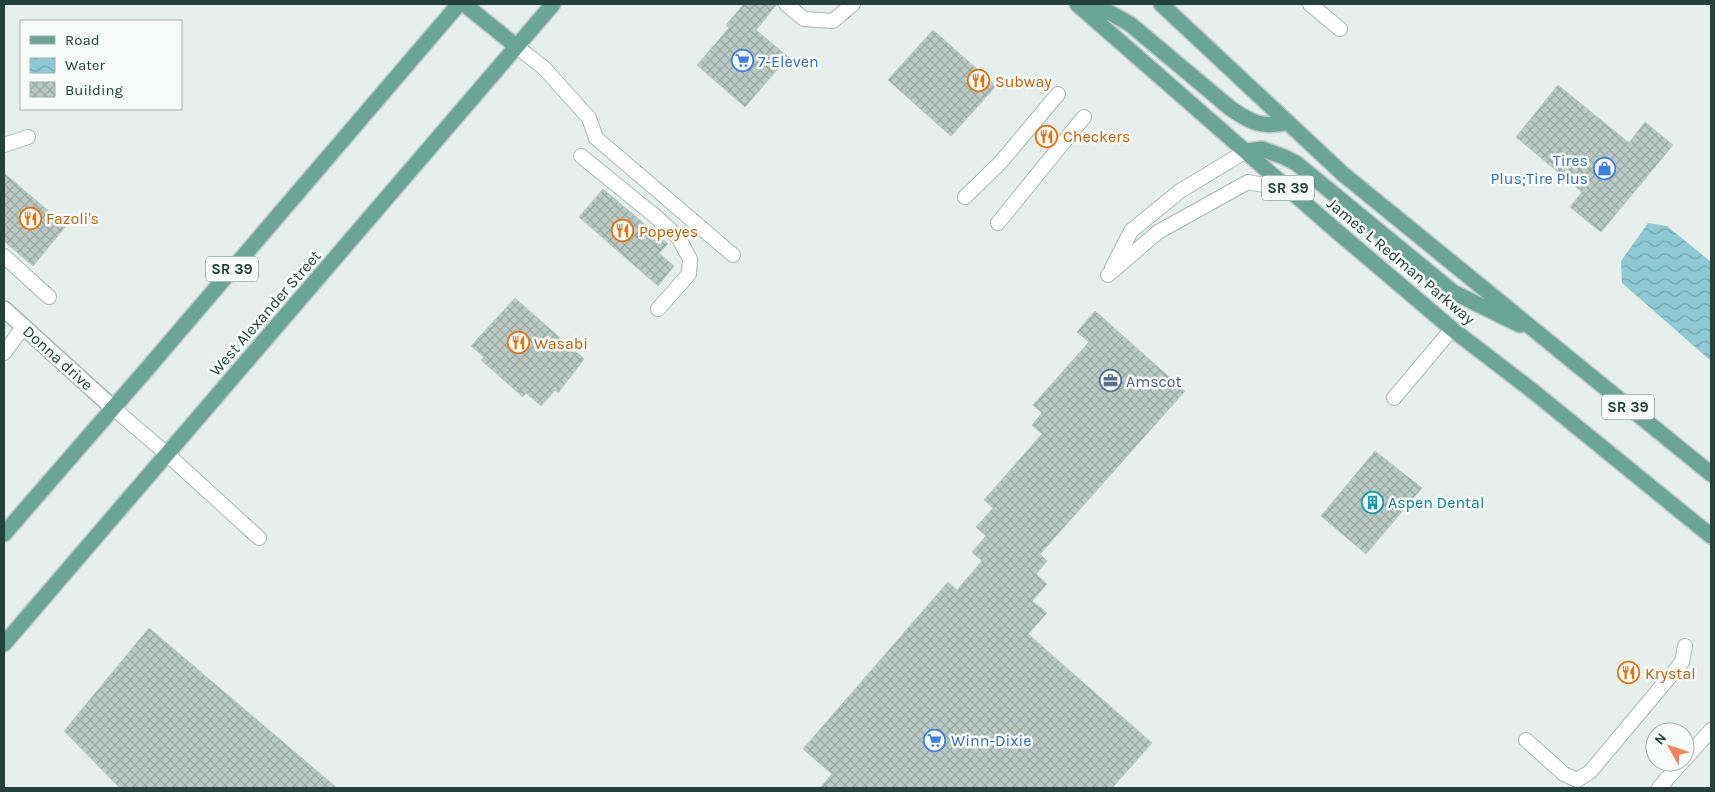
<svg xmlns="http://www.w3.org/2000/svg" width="1715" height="792" viewBox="0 0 1715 792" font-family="Karla,sans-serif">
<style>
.water{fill:url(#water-waves)}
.building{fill:url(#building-cross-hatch);stroke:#b8c9c2}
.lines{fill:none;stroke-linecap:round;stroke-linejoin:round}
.lane-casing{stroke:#a8b8b2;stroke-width:16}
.street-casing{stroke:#a8b8b2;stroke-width:18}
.primary-casing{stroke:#c2cac8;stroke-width:18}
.lane{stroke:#fff;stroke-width:14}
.street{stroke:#fff;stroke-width:15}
.primary{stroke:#6aa596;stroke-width:15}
.labels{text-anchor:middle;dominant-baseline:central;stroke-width:5;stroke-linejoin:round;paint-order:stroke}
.shield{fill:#f7fbf9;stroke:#637a73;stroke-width:1}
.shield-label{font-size:15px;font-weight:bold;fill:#24423a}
.shop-label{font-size:16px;fill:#366cbe;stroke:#f7fbf9;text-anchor:start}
.food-label{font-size:16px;fill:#c56008;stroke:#f7fbf9;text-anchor:start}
.street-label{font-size:16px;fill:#24423a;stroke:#f7fbf9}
.service-label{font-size:16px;fill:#4e5e75;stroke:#f7fbf9;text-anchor:start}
.culture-label{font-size:16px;fill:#0d838f;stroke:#f7fbf9;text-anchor:start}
</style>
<defs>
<pattern id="water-waves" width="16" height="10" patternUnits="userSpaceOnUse" patternTransform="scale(1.25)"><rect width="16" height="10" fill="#8ec9d4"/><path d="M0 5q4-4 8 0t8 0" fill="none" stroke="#74a5ad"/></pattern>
<pattern id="building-cross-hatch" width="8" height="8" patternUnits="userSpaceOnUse" patternTransform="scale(1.25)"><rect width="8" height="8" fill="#bbcac4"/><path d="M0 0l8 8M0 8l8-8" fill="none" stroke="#98a6a0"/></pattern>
</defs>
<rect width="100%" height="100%" fill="#e6efeb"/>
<path class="water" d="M1648 223 1667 226 1711 262V361L1622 283 1621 261Z"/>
<path class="building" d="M744 4H777L756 30 788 57 745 107 697 65 729 28 726 25Z
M933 30 996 86 951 136 888 80Z
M1558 85 1629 143 1645 122 1673 145 1601 232 1570 207 1582 192 1516 137Z
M4 173 66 226 33 266 4 241Z
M603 189 668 244 659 253 674 266 658 286 579 217Z
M515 298 584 359 558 393 555 390 541 406 526 393 523 397 481 360 484 357 471 346Z
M1095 311 1185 391 1040 554 1047 561 1036 574 1047 584 1032 601 1047 613 1028 634 1152 743 1112 788H820L832 774 803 749 948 582 957 590 982 561 972 552 986 536 976 527 993 508 984 500 1042 434 1032 425 1042 413 1033 405 1089 342 1077 332Z
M1375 451 1422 488 1366 554 1321 516Z
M149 628 337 788H120L64 731Z"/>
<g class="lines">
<defs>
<path id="lane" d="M786 4 804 19 833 21 853 4
M1310 4 1340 29
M516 46 544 68 589 118 596 138 733 255
M4 145 28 137
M581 156 655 216 678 237 690 259 689 274 658 309
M965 197 1000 163 1058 94
M998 223 1084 117
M4 256 49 297
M1112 268 1131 231 1180 191 1246 151
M1108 275 1158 232 1248 182 1290 190
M4 353 24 326
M1394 398 1452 329
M113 408 167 454 259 538
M1526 740 1564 774 1577 780 1590 772 1682 662 1685 646
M1685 759 1711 730
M1659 788 1682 762"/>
<path id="street" d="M4 309 113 408"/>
<path id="primary" d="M464 4 516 46
M1077 4 1333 228 1452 329 1534 392 1711 536
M1086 4 1101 8 1130 24 1230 108C1250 122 1263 129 1288 122
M1161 4 1343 174 1711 474
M1246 151 1262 149 1284 157 1296 163 1453 292 1520 325
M4 534 147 369 459 4
M4 644 553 4"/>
</defs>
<use href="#lane" class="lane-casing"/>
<use href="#street" class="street-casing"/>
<use href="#primary" class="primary-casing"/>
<use href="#lane" class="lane"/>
<use href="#street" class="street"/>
<use href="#primary" class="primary"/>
</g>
<defs>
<symbol id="supermarket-ring" viewBox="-11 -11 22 22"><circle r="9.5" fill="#f7fbf9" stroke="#3f7fe0" stroke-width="1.5"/><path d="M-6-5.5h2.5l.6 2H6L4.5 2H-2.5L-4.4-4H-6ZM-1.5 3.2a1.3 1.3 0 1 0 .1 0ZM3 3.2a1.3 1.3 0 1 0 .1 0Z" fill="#3f7fe0"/></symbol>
<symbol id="restaurant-ring" viewBox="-11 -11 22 22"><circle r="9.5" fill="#f7fbf9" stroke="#e8710a" stroke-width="1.5"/><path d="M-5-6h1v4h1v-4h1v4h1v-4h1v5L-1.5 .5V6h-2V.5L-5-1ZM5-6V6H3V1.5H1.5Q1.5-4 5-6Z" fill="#e8710a"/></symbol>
<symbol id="shop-ring" viewBox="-11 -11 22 22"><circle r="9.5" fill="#f7fbf9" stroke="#3f7fe0" stroke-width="1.5"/><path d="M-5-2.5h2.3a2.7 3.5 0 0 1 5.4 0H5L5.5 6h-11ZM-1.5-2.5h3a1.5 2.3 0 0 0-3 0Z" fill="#3f7fe0"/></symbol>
<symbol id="office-ring" viewBox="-11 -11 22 22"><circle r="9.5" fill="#f7fbf9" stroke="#5c6f8a" stroke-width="1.5"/><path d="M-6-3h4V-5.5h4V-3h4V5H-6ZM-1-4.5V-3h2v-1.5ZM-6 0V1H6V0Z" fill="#5c6f8a"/></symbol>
<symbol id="building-ring" viewBox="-11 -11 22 22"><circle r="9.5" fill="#f7fbf9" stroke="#0f9aa8" stroke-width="1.5"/><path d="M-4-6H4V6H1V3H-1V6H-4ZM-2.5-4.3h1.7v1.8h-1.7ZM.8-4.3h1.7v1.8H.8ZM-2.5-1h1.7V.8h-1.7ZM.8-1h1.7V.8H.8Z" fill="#0f9aa8"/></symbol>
</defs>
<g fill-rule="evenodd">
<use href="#supermarket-ring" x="730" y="48" width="25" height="25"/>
<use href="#restaurant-ring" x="966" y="68" width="25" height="25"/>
<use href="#restaurant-ring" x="1034" y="124" width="25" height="25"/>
<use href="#shop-ring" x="1592" y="156" width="25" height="25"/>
<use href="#restaurant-ring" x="18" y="206" width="25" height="25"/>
<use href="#restaurant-ring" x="610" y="218" width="25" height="25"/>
<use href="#restaurant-ring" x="506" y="330" width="25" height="25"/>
<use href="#office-ring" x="1098" y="368" width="25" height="25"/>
<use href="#building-ring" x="1360" y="490" width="25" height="25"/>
<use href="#restaurant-ring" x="1616" y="660" width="25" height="25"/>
<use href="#supermarket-ring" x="922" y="728" width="25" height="25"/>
</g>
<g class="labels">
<g class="shield">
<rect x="1262" y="175.5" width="52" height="25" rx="4"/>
<rect x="206" y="256.5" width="52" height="25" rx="4"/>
<rect x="1602" y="394.5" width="52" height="25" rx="4"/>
</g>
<g class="shield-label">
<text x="1288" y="188">SR 39</text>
<text x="232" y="269">SR 39</text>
<text x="1628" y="407">SR 39</text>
</g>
<g class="shop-label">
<text x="758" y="61">7-Eleven</text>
<text x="1588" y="160" text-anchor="end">Tires<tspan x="1588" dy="18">Plus;Tire Plus</tspan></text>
<text x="951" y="740">Winn-Dixie</text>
</g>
<g class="food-label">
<text x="995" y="81">Subway</text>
<text x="1063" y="136">Checkers</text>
<text x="46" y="218">Fazoli's</text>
<text x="639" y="231">Popeyes</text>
<text x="534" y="343">Wasabi</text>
<text x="1645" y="673">Krystal</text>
</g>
<g class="street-label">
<text transform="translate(1401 261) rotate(40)">James L Redman Parkway</text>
<text transform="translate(265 313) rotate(-49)">West Alexander Street</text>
<text transform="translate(58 358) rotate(42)">Donna drive</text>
</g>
<g class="service-label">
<text x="1126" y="381">Amscot</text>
</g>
<g class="culture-label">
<text x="1388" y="502">Aspen Dental</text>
</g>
</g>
<rect width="1715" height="792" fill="none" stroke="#24423a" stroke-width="10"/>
<rect x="20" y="20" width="162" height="90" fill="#f7fbf9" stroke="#a3b1ad"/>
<rect x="30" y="36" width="25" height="8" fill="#6aa596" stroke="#a3b1ad"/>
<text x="65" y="45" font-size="15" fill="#24423a">Road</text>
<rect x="30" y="58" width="25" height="15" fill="url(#water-waves)" stroke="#a3b1ad"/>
<text x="65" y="70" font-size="15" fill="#24423a">Water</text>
<rect x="30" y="82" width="25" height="15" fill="url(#building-cross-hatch)" stroke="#a3b1ad"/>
<text x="65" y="95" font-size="15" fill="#24423a">Building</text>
<g transform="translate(1670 747) rotate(310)"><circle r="24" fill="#f7fbf9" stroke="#a3b1ad"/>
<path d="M0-4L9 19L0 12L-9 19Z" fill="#f4845f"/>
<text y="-8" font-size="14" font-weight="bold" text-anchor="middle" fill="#24423a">N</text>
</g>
</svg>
